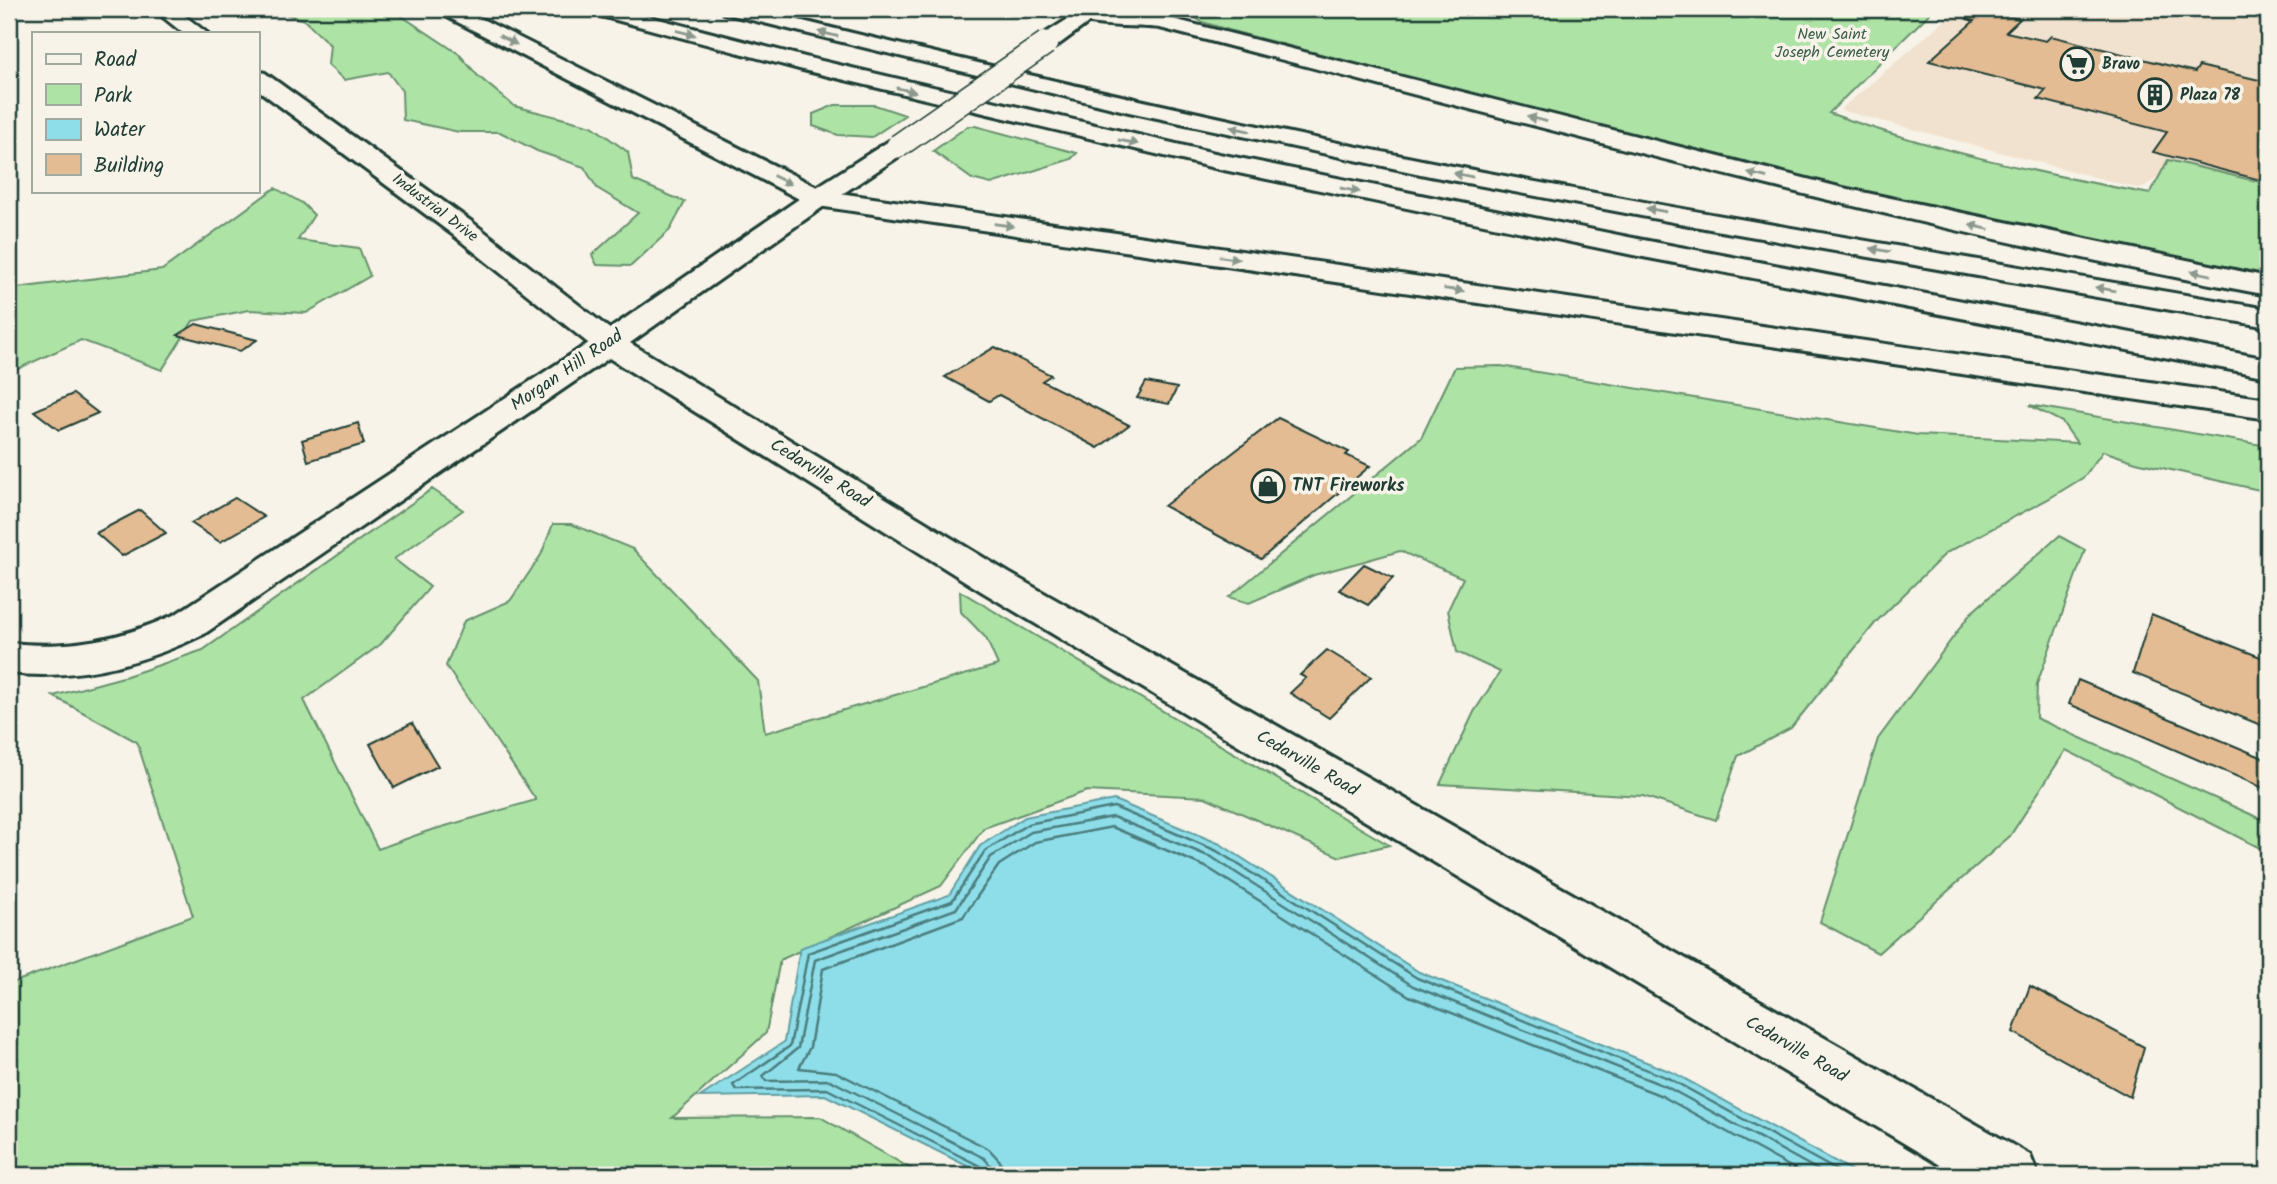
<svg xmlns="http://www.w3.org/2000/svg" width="2277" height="1184" viewBox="0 0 2277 1184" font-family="Kalam,sans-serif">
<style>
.built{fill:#f1e2cf}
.green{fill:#aee3a6;stroke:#66906d;stroke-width:2}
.water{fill:#8edeea;stroke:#629ea1;stroke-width:2}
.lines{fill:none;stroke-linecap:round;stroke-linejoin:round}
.shore{stroke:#4b7d7d;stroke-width:2.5}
.building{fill:#e3bc94;stroke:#1f3d34;stroke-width:2}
.minor-casing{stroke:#1f3d34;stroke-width:6}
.secondary-casing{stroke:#1f3d34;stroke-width:6}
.primary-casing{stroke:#1f3d34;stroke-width:6}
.motorway-casing{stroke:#1f3d34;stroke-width:6}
.minor{fill:#f7f3e8;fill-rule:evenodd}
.secondary{fill:#f7f3e8;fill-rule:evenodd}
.primary{fill:#f7f3e8;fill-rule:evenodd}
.motorway{fill:#f7f3e8;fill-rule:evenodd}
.primary-bridge-casing{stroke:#1f3d34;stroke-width:26;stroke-linecap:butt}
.primary-bridge{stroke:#f7f3e8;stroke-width:23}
.oneway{fill:#8b988e}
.labels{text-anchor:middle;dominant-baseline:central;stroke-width:7;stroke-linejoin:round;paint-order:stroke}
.far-park-label{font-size:16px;fill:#3c5e4b;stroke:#f7f3e8}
.far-poi-label{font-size:16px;font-weight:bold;fill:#1f3d34;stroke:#f7f3e8;text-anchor:start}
.far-street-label{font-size:16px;fill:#1f3d34;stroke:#f7f3e8}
.street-label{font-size:18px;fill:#1f3d34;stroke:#f7f3e8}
.poi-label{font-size:18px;font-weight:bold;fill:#1f3d34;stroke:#f7f3e8;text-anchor:start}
</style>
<rect width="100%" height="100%" fill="#f7f3e8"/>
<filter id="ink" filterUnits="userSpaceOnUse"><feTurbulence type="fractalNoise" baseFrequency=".0143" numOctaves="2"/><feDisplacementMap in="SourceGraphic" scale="14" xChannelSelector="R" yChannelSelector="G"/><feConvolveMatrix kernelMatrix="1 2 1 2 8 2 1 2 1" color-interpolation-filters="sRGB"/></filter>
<g filter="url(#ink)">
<path class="built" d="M1958 9H2268V196L2170 170 2140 189 1840 110Z"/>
<path class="green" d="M270 9H391L459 54 478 76 514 106 592 126 628 152 633 180 685 202 670 230 631 266 597 265 592 255 638 213 597 188 584 167 537 151 500 132H459L403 120 402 91 388 72 344 80 328 65 330 45 304 20Z
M1182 9H1934L1829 113C1932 150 2042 174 2150 194L2168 160 2268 184V275L1940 209 1727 160 1232 31 1202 22Z
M835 105H875L905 115 872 137 838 135 813 126V114Z
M968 126H975L1077 153 1071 159 991 184 972 179 933 151Z
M275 188 302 203 314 215 298 240 359 248 370 276 306 313 249 310 193 321 162 370 81 340 9 373V289L162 270Z
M1501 366 1918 435 2077 443 2062 422 2029 405 2268 446V492L2136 462 2103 451 2084 477 2050 498 1946 553 1876 622 1791 728 1738 756 1716 820 1643 796 1440 784 1474 712 1500 672 1457 652 1448 610 1463 578 1400 551 1314 575 1249 603 1229 597 1421 438 1455 367Z
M432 489 463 510 394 559 430 587 381 644 304 700 378 849 428 831 536 800 446 666 464 621 510 601 541 555 553 524H571L633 549 758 681 765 733 998 665 986 638 961 612 960 591 1389 845 1340 857 1205 797 1087 791 984 828 941 886 780 960 766 1033 672 1118 820 1117 922 1175H9V984L193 916 137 742 53 696 127 676 203 650Z
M2059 536 2085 550 2037 684 2036 718 2268 822V852L2066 750 2010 836 1878 953 1820 922 1878 739 1971 613Z"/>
<path class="water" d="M1114 800 1220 844 1419 972 1674 1073 1860 1175H985L825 1095 700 1097 784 1042 800 948 949 895 980 846 1025 817Z"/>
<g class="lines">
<path class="shore" d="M984 1175 980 1166 827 1089 736 1090 733 1085 790 1046 808 953 952 901 985 851 1028 824 1114 807 1217 851 1417 978 1670 1079 1845 1175
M993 1175 991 1166 984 1158 830 1080 766 1081 763 1076 798 1048 815 960 956 909 991 857 1031 832 1113 817 1213 858 1413 986 1667 1087 1827 1175
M1003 1175 1000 1161 989 1149 836 1072 799 1068 810 1047 823 969 963 917 999 865 1035 842 1112 827 1208 868 1409 996 1662 1096 1805 1175"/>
</g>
<path class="building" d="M1979 9 2020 19 2006 32 2046 41 2051 36 2195 72 2199 66 2268 82V182L2153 152 2167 132 2038 99 2046 90 1929 61 1974 21 1967 19Z
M196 324 257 340 240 351 178 335Z
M995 347 1051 375 1042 381 1129 425 1098 448 999 395 989 401 945 377Z
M1146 382 1177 388 1169 404 1137 398Z
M73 394 98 413 59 430 34 411Z
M1278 418 1349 452 1346 455 1370 466 1261 559 1164 506Z
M358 423 364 444 308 461 302 440Z
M235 498 264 517 220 542 191 523Z
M140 510 166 533 122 556 96 533Z
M1364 564 1393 578 1368 605 1339 590Z
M2151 614 2268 660V728L2133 673Z
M1327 650 1371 677 1329 718 1290 693 1306 678 1300 675Z
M2078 680 2268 760V790L2069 704Z
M412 723 438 766 394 788 370 744Z
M2030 986 2144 1047 2130 1097 2013 1032Z"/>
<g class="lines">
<defs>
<path id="minor" d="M153 9H176L207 33H183Z
M257 71 265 73 472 222 620 337 624 344 620 351 609 353 598 351 452 234 257 89Z"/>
<path id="secondary" d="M818 190 827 192 831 198 827 204 630 343 1009 573 2030 1155 2038 1175H1957L981 591 609 358 204 634C142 664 78 681 9 673V643C70 649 120 640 176 614L598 337 809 192Z"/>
<path id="primary" d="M1084 9H1107L1054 48H1038L1035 43 1038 38Z
M898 139 907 141 910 146 907 151 827 204 818 206 809 204 805 198 809 192 889 141Z"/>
<path id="motorway" d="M437 9H462L825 191 2268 399V419L818 206 809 204 440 13Z
M587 9H620L809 58 1219 154 1638 239 2268 359V377L1638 256 1219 169 803 70 590 13Z
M720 9H754C977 64 1201 116 1427 161 1706 216 1988 261 2268 309V327L1715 230 1430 176 1129 112 723 13Z
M1057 9 1161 16 1843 188 2268 277V295C1895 226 1528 123 1160 28 1136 25 1072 29 1057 9Z"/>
</defs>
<use href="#minor" class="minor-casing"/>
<use href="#secondary" class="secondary-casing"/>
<use href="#primary" class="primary-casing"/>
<use href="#motorway" class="motorway-casing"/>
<use href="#minor" class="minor"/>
<use href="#secondary" class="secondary"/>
<use href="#primary" class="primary"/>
<use href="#motorway" class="motorway"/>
<defs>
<path id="primary-bridge" d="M898 146 1046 43"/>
</defs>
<use href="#primary-bridge" class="primary-bridge-casing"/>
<use href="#primary-bridge" class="primary-bridge"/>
</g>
<defs><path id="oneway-solid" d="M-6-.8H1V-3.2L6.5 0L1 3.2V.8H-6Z" transform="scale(1.75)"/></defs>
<g class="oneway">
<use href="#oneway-solid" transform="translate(686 33) rotate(15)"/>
<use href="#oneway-solid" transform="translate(828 34) rotate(-166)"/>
<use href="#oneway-solid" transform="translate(508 40) rotate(27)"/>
<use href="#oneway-solid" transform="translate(906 90) rotate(13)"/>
<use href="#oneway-solid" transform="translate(1537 119) rotate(-166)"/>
<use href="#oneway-solid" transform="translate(1240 129) rotate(-167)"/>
<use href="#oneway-solid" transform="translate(1128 142) rotate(12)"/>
<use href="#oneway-solid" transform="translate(1463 175) rotate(-169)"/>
<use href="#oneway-solid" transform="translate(1757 175) rotate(-166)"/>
<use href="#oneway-solid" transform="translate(782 180) rotate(26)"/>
<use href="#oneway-solid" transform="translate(1350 190) rotate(12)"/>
<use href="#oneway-solid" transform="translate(1656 210) rotate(-170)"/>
<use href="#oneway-solid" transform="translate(1004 225) rotate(8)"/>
<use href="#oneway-solid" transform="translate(1979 227) rotate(-167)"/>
<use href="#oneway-solid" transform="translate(1880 250) rotate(-170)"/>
<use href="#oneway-solid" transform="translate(1229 258) rotate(8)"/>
<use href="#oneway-solid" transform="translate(2201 273) rotate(-168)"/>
<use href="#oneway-solid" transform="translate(2105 289) rotate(-170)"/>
<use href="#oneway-solid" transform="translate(1454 290) rotate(8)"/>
</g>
</g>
<defs>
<symbol id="supermarket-ring" viewBox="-11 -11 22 22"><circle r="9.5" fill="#f7f3e8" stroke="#1f3d34" stroke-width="1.5"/><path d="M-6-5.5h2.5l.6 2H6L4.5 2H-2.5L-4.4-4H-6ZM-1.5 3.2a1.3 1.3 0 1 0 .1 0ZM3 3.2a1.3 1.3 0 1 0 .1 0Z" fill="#1f3d34"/></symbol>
<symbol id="building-ring" viewBox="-11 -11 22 22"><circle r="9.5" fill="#f7f3e8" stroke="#1f3d34" stroke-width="1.5"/><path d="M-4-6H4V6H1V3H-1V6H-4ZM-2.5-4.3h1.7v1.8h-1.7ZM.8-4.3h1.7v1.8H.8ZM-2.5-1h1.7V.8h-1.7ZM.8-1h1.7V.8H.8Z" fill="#1f3d34"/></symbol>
<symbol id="shop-ring" viewBox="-11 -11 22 22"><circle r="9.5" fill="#f7f3e8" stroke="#1f3d34" stroke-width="1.5"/><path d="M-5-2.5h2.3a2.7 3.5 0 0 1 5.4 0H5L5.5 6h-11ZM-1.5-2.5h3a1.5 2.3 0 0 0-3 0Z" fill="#1f3d34"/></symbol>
</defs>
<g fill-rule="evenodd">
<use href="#supermarket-ring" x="2058" y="45" width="38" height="38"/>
<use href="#building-ring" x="2136" y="76" width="38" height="38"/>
<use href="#shop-ring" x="1249" y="467" width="38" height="38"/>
</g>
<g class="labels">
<g class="far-park-label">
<text x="1832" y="34">New Saint<tspan x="1832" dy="18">Joseph Cemetery</tspan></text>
</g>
<g class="far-poi-label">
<text x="2102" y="64">Bravo</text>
<text x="2180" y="95">Plaza 78</text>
</g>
<g class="far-street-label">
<text transform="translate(435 208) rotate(37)">Industrial Drive</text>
</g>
<g class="street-label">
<text transform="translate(567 371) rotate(-34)">Morgan Hill Road</text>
<text transform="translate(820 474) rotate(32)">Cedarville Road</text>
<text transform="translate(1307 764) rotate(30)">Cedarville Road</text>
<text transform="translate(1796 1050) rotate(30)">Cedarville Road</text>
</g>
<g class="poi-label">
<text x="1292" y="486">TNT Fireworks</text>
</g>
</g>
<rect width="2277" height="1184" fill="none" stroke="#f7f3e8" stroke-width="35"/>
<rect x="18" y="18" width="2242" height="1149" fill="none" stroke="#1f3d34" stroke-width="2.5" filter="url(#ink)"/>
<rect x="32" y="32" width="228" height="161" fill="#f7f3e8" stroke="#a1aaa0" stroke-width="2"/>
<rect x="46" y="54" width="35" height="10" fill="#f7f3e8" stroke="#a1aaa0" stroke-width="2"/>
<text x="94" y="66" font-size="21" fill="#1f3d34">Road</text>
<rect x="46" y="84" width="35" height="21" fill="#aee3a6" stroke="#a1aaa0" stroke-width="2"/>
<text x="94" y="102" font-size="21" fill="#1f3d34">Park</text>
<rect x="46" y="119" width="35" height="21" fill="#8edeea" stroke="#a1aaa0" stroke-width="2"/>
<text x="94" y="136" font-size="21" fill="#1f3d34">Water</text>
<rect x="46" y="154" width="35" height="21" fill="#e3bc94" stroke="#a1aaa0" stroke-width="2"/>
<text x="94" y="172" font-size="21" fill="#1f3d34">Building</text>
</svg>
